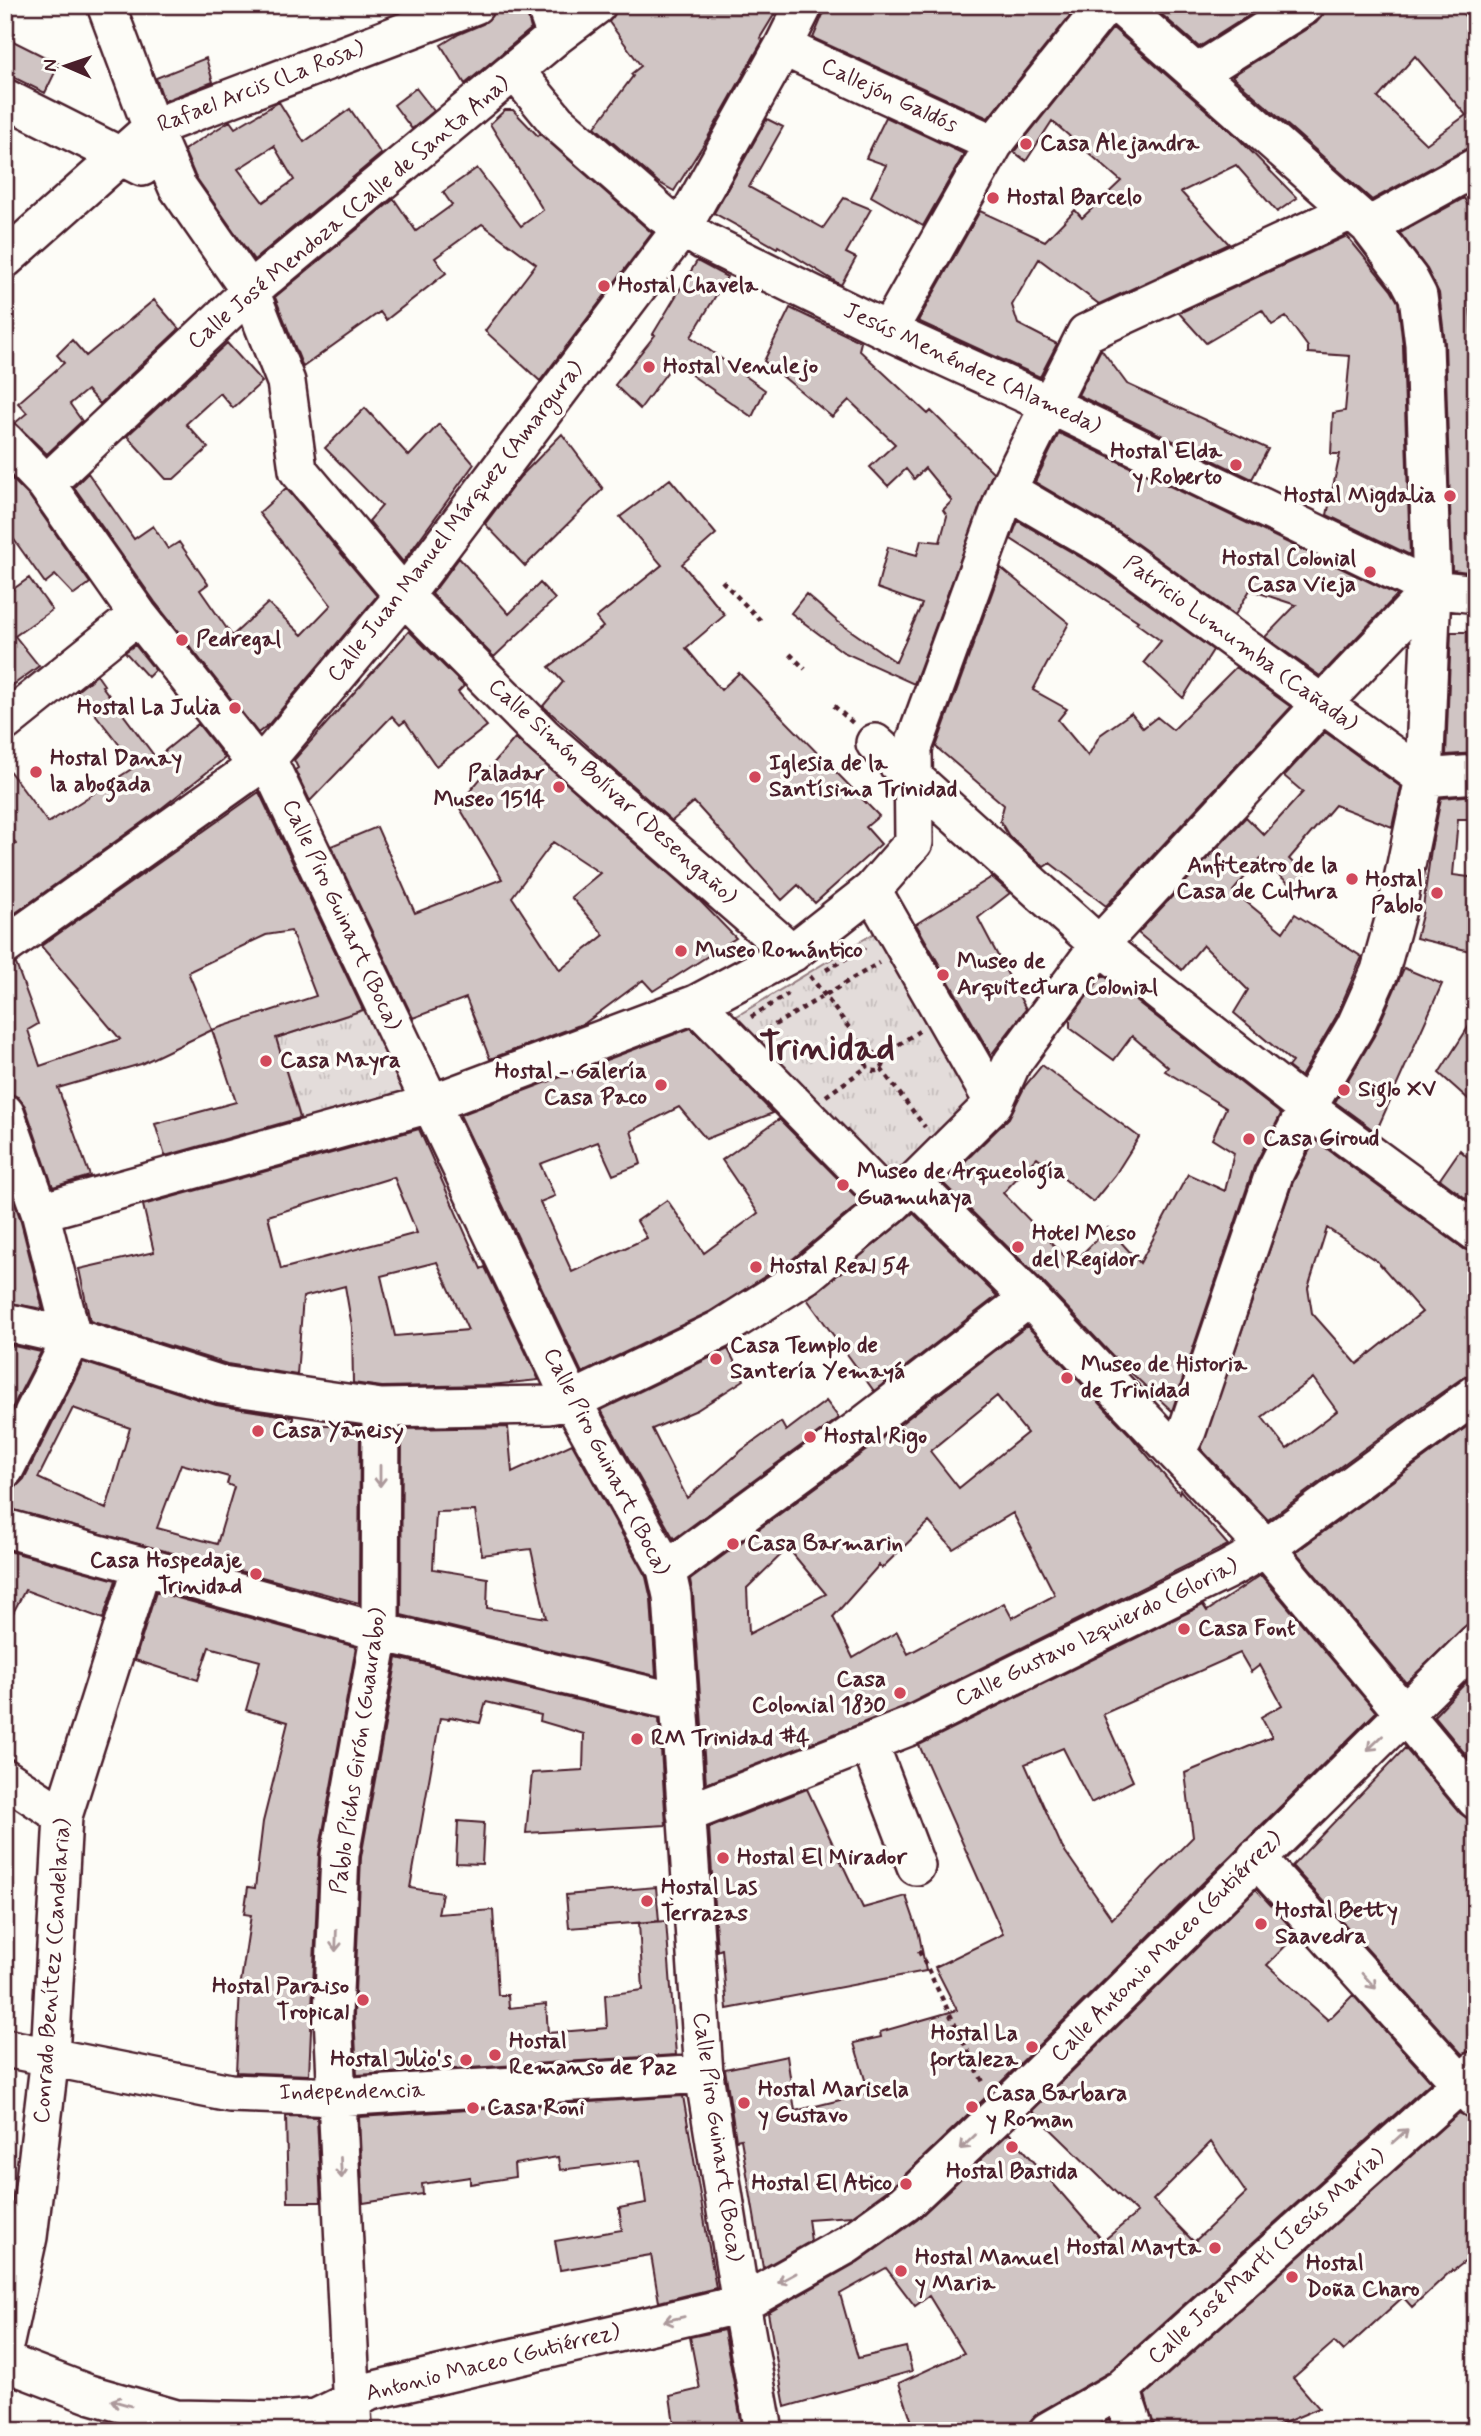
<svg xmlns="http://www.w3.org/2000/svg" width="1481" height="2436" viewBox="0 0 1481 2436" font-family="Mynerve,sans-serif">
<style>
.park{fill:url(#park-tufts);stroke:#967e82;stroke-width:2}
.building{fill:#d0c5c4;stroke:#4a1f2b;stroke-width:2;fill-rule:evenodd}
.lines{fill:none;stroke-linecap:round;stroke-linejoin:round}
.minor-casing{stroke:#4a1f2b;stroke-width:42}
.path{stroke:#4a1f2b;stroke-width:4.5;stroke-dasharray:5 5;stroke-linecap:butt}
.minor{stroke:#fdfcf7;stroke-width:37}
.oneway{stroke:#ac999b}
.poi-dot{fill:#d1495b;stroke:#fdfcf7;stroke-width:2.5}
.labels{text-anchor:middle;dominant-baseline:central;stroke-width:7;stroke-linejoin:round;paint-order:stroke}
.street-label{font-size:23px;fill:#4a1f2b;stroke:#fdfcf7}
.poi-label{font-size:23px;font-weight:bold;fill:#4a1f2b;stroke:#fdfcf7;text-anchor:start}
.town-label{font-size:37px;font-weight:bold;fill:#4a1f2b;stroke:#fdfcf7}
</style>
<defs>
<pattern id="park-tufts" width="24" height="20" patternUnits="userSpaceOnUse" patternTransform="scale(1.75)"><rect width="24" height="20" fill="#e3dcda"/><path d="M3 7l-1-3M5 7V3M7 7l1-3M15 17l-1-3M17 17v-4M19 17l1-3" fill="none" stroke="#c4bcbb"/></pattern>
</defs>
<rect width="100%" height="100%" fill="#fdfcf7"/>
<filter id="ink" filterUnits="userSpaceOnUse"><feTurbulence type="fractalNoise" baseFrequency=".0143" numOctaves="2"/><feDisplacementMap in="SourceGraphic" scale="14" xChannelSelector="R" yChannelSelector="G"/><feConvolveMatrix kernelMatrix="1 2 1 2 8 2 1 2 1" color-interpolation-filters="sRGB"/></filter>
<g filter="url(#ink)">
<path class="park" d="M876 932 980 1091 890 1182 738 1025 737 1016Z
M370 1008 406 1094 303 1126 276 1038Z"/>
<path class="building" d="M514 5H525L531 29 465 84 441 45 459 34 483 24 493 14Z
M624 5H780L760 38 763 40 707 139 674 191 658 182 595 127 633 76 631 74 641 66 609 22 617 11Z
M827 5H1071L1076 8 988 118 813 38Z
M1151 5H1265L1199 47Z
M1326 5H1456L1476 30V146L1466 149 1372 200 1232 76 1316 23 1323 15ZM1415 56 1466 115 1426 144 1378 98Z
M1113 28 1238 138 1297 198 1277 212 1236 165 1181 192 1229 244 1099 304 1039 259 1012 305 1018 324 1057 344 1040 377 918 321 980 211 1045 241 1075 210 1082 218 1121 181 1052 121 1026 161 1014 152Z
M5 37 59 64 45 93 11 76 12 73 5 70Z
M206 58 213 82 164 101 156 78Z
M416 88 434 111 412 129 394 105Z
M279 102 304 142 350 109 381 154 254 260 195 176 184 150 230 121 235 128ZM274 146 294 180 263 202 238 169Z
M505 110H513L538 136 540 134 652 233 540 381 485 331 536 264 482 224 435 258 446 273 386 320 380 312 303 367 275 297 394 199 416 231 452 205 443 192 477 168 521 226 543 210 490 124Z
M886 117 964 154 923 226 871 196 886 165 866 158Z
M767 119 783 127 749 187 823 228 844 198 871 209 846 253 856 258 841 285 778 246 777 248 714 213Z
M1464 198 1476 219V272L1468 275 1472 332H1476V573L1452 570 1445 343 1439 293 1427 269 1400 233Z
M1347 236 1391 290 1398 302 1403 346 1410 555 1327 515 1340 454H1331L1333 413 1345 411 1350 356 1308 353V347L1286 317 1272 325 1262 310 1206 343 1179 313Z
M697 261 727 277 691 337 765 390 752 417 674 363 640 409 615 385 655 335 653 334Z
M154 300 179 329 100 404 87 390 70 404 82 421 47 454 15 423 27 413 18 403 64 363 57 355 72 340 86 356Z
M790 308 861 342 859 350 928 414 931 411 993 472 914 684 843 652 791 613 806 594 837 621 896 662 922 604 877 588 888 547 917 555 921 540 940 542 947 516 943 510 952 501 925 468 914 479 906 469 888 486 870 467 895 444 849 400 832 417 764 361Z
M227 343 262 382 233 408 220 393 186 424 208 448 174 479H166L127 436Z
M1101 349 1127 384 1268 449 1252 479 1078 395Z
M365 408 409 456 439 424 474 464 403 562 369 521 382 506 325 448Z
M1059 433 1397 595 1320 676 1265 637 1296 605 1250 590 1235 615 1122 533 1035 482Z
M562 434 603 489 525 566 485 524 520 477Z
M5 472 30 497 90 583 74 595 55 575 45 583 5 527Z
M88 473 134 539 153 526 168 549 179 542 208 584 200 590 232 636 268 603 302 635 331 605 259 513 286 488 377 596 269 724 258 733 155 602 74 487Z
M670 479 716 534 682 564 725 615 686 648 721 690 739 673 879 816 866 827 881 844 815 903 798 885 782 900 694 802 672 821 543 706 563 682 549 667 603 627 596 618 662 565 620 517Z
M1018 521 1099 568 1213 650 1183 698 1144 662 1161 641 1136 623 1138 621 1011 539Z
M459 558 509 614 540 583 555 599 494 657 432 594Z
M1001 568 1069 623 1033 690 1067 709 1058 720 1088 756 1100 735 1131 713 1143 728 1157 717 1173 730 1236 667 1291 707 1106 906 1050 863 1044 867 1009 836 1000 821 1004 805 936 747Z
M29 578 52 610 15 636 39 666 5 691V595Z
M409 631 464 686 458 692 487 726 436 766 405 721 400 725 392 716 310 801 295 770 298 768 294 760Z
M1451 632H1476V753L1446 755Z
M135 645 155 670 148 677 125 652Z
M97 675 104 685 102 686 156 758 198 724 225 758 158 811 14 914 5 904V853L16 844 5 831V765L48 823 136 766 77 691Z
M1325 732 1401 787 1392 827 1335 805 1289 859 1305 874 1293 887 1260 859 1233 891 1283 932 1295 914 1362 957 1336 1017 1301 1077 1288 1067 1292 1062 1234 1013 1248 990 1203 945 1182 970 1138 933 1246 817 1264 835 1303 792 1284 776Z
M515 738 700 901 736 938 653 991 643 980 585 1023 490 1059 466 998 413 1018 331 846 377 827 415 913 502 879 458 805ZM553 842 600 873 571 897 604 935 560 970 512 897Z
M259 792 363 1010 276 1038 300 1118 165 1156 155 1124 236 1102 212 1030 141 1064 58 1088 90 1176 53 1187 25 1106 18 1097 5 1093V967L16 964 38 1024 28 1030 40 1066 120 1039 41 946ZM291 931 316 996 212 1030 188 972 266 935Z
M1476 795V819H1458L1453 875 1476 878V926L1470 951 1416 938 1422 915 1431 849 1441 798Z
M992 877 1010 893 978 918 1026 1009 991 1055 916 924Z
M1404 968 1442 984 1376 1132 1335 1102 1374 1036Z
M1103 975 1281 1114 1254 1167 1172 1411 1112 1355 1044 1283 943 1183 1009 1118 1025 1086 1042 1065 1139 1137 1115 1175 1093 1202 1037 1157 1003 1193 1072 1264 1108 1228 1140 1263 1188 1174 1225 1191 1234 1153 1212 1139 1226 1108 1165 1071 1168 1067 1132 1036 1114 1060 1070 1028V1020L1073 1015Z
M1476 1015V1106L1439 1073Z
M691 1028 773 1113 706 1139 679 1107 631 1131 641 1164 613 1175 598 1142 540 1164 555 1196 540 1202 572 1272 647 1238 637 1221 667 1200 704 1253 758 1213 722 1160 779 1119 861 1202 794 1258 709 1312 582 1373 460 1115Z
M419 1129 481 1269 485 1267 539 1380 491 1385 382 1387 353 1383 352 1327 345 1286 303 1297 297 1375 227 1364 90 1321 79 1269 154 1252 143 1205ZM394 1177 417 1233 281 1269 268 1216ZM437 1262 468 1330 395 1336 381 1276Z
M1315 1140 1464 1249 1476 1253V1373L1464 1377 1428 1402 1268 1520 1201 1449 1293 1182ZM1327 1228 1378 1262 1422 1312 1357 1364 1312 1313 1308 1288ZM1313 1378 1337 1411 1287 1449 1262 1417Z
M1460 1150 1476 1165V1206L1440 1179Z
M5 1177 20 1218 43 1309 5 1302Z
M913 1213 997 1296 874 1391 807 1299Z
M1027 1326 1130 1435 1179 1493 1180 1490 1228 1545 903 1707 706 1784 693 1595 690 1580 872 1446ZM997 1396 1027 1433 959 1488 930 1451ZM1013 1513 1055 1595 1012 1618 1004 1603 908 1654 897 1632 853 1658 833 1617 879 1565 882 1568 929 1522 953 1549ZM788 1548 826 1594 749 1634 747 1588Z
M5 1344 41 1352 5 1422Z
M728 1349 744 1380 697 1410 652 1429 687 1498 742 1450 781 1422 786 1431 826 1401 839 1418 674 1539 601 1410Z
M83 1362 216 1405 293 1417V1424L360 1426 359 1603 5 1508V1490L16 1487 24 1479ZM73 1408 130 1428 106 1509 38 1478ZM181 1464 229 1477 227 1484 234 1487 217 1544 157 1528Z
M1476 1420V1616L1406 1683 1296 1552Z
M508 1427 512 1472 572 1444 646 1577 651 1599 656 1676 401 1615 402 1429ZM475 1511 482 1555 531 1549 546 1618 487 1608 488 1578 433 1569 436 1512Z
M5 1550 116 1580 103 1619 25 1590 5 1628Z
M1261 1575 1376 1712 985 2098 892 2187 852 2216 808 2219 811 2241 763 2268 741 2139 736 2140 725 2069 787 2056 795 2111 869 2093 854 2043 881 2037 880 2032 957 2010 935 1967 1003 1934 919 1745 1203 1605 1207 1611ZM1240 1653 1251 1672 1260 1665 1282 1705 1261 1717 1272 1737 1185 1773 1193 1837 1112 1919 1062 1847 1025 1764 1063 1748 1091 1803 1133 1781 1103 1714Z
M156 1592 356 1647 319 1854 309 2075 236 2072 240 1988 251 1915 244 1914 248 1887 255 1888 263 1822 288 1722 246 1710 260 1661 209 1647 198 1680 135 1660Z
M397 1658 659 1719 666 1825 526 1833 532 1773 583 1770 584 1734 540 1721 541 1715 486 1702 480 1723 450 1717 449 1719 440 1718 410 1888 442 1893 438 1914 493 1910 498 1995H508L509 2008 546 2004 548 2033 607 2028 605 1995 643 1990 639 1923 666 1921 676 2055 357 2075 354 2015 361 1857Z
M1474 1674 1476 1675V1767L1434 1716Z
M1405 1748 1460 1813 1468 1819 1476 1820V2050L1462 2054 1292 1866Z
M807 1789 863 1908 906 1896 919 1934 926 1971 727 2009 722 1949 717 1951 709 1828Z
M458 1821 484 1823 482 1864 456 1863Z
M656 1887 659 1921 569 1928 566 1895Z
M1256 1889 1297 1934 1267 1965 1328 2020 1353 1995 1431 2082 1109 2372 1038 2413 1030 2421 1027 2431H915L899 2383 964 2353 929 2296 915 2306 886 2268 840 2294 858 2358 906 2347 912 2371 785 2407 768 2313 858 2262 917 2220 1009 2133 1103 2241 1137 2213 1032 2111ZM1211 2142 1246 2193 1194 2242 1153 2200Z
M683 2096 716 2288 659 2302 651 2255 560 2270 555 2241 622 2230 619 2208 646 2203 640 2160 560 2170 558 2157 514 2164 515 2177 470 2184V2177L422 2184 423 2194 363 2203 359 2117Z
M1459 2113 1476 2121V2253L1453 2271 1452 2270 1412 2307 1403 2297 1343 2351 1334 2342 1293 2378 1319 2408 1265 2431H1155L1145 2395Z
M286 2116 317 2117 321 2202H288Z
M724 2330 743 2431H675L670 2396 700 2389 690 2337Z"/>
<g class="lines">
<defs>
<path id="minor" d="M106 5 152 128 177 186 250 291 286 382 298 470 404 596 544 737 792 953
M545 5 556 36
M1119 5 1369 226 1409 279 1418 296 1424 344 1432 589 1424 778 1396 913 1380 971 1355 1027 1307 1108 1274 1174 1187 1431 1176 1452
M783 47 994 144
M515 71 557 122 662 214 704 241 888 331 1050 405 1432 589 1476 594
M1196 74 1305 5
M5 98 142 167
M1369 226 1476 167
M5 259 152 128 475 5
M888 331 994 144 1105 5
M5 441 46 484 138 615 258 766
M46 484 250 291 556 36 597 5
M1007 490 1110 550 1424 778 1476 774
M5 722 138 615
M875 743 1099 945 1307 1108 1476 1232
M267 759 572 1401 666 1569 672 1596 704 2074 741 2304 764 2431
M872 890 994 1103
M5 946 267 759 404 596 682 228 783 47 804 5
M696 1004 892 1204
M5 1113 40 1212 72 1337 5 1469
M913 1183 1029 1298 1266 1548 1476 1800
M40 1212 430 1104 696 1004 792 953 872 890 914 842 913 748 1007 490 1086 333 1351 211
M5 1322 72 1337 222 1385 381 1408 548 1405 572 1401 719 1330 806 1275 892 1204 994 1103 1012 1063 1099 945 1322 704 1432 589
M5 1528 380 1632 660 1698 679 1700
M666 1569 677 1563 859 1429 1029 1298
M869 1743 916 1866
M5 1778 63 1816
M686 1814 911 1726 1227 1570 1266 1548 1476 1394
M1256 1858 1475 2099
M5 2048 230 2093 338 2097 704 2074
M5 2342 28 2237 50 2057 63 1816 142 1567
M5 2362 89 2394 176 2419 282 2421 316 2418 371 2391 741 2304 848 2244 905 2203 1000 2113 1476 1643
M1121 2389 1135 2431
M353 2431 333 2015 340 1855 380 1632 381 1408
M1048 2431 1121 2389 1476 2070"/>
</defs>
<use href="#minor" class="minor-casing"/>
<path class="path" d="M722 581 763 623
M790 654 805 669
M834 706 853 723
M826 970 869 945
M810 976 869 1054
M751 1017 788 994
M766 1030 879 963
M866 1062a9 9 0 1 1 18 0a9 9 0 1 1-18 0Z
M882 1056 919 1031
M881 1069 925 1127
M826 1096 867 1067
M919 1951 984 2084"/>
<use href="#minor" class="minor"/>
</g>
<defs><path id="oneway-shaft" d="M-6 0H5M1.5-3L5.5 0L1.5 3" fill="none" stroke-width="1.6" stroke-linecap="round" stroke-linejoin="round" transform="scale(1.75)"/></defs>
<g class="oneway">
<use href="#oneway-shaft" transform="translate(380 1476) rotate(90)"/>
<use href="#oneway-shaft" transform="translate(1375 1743) rotate(136)"/>
<use href="#oneway-shaft" transform="translate(336 1941) rotate(92)"/>
<use href="#oneway-shaft" transform="translate(1369 1981) rotate(48)"/>
<use href="#oneway-shaft" transform="translate(1400 2136) rotate(-42)"/>
<use href="#oneway-shaft" transform="translate(968 2142) rotate(136)"/>
<use href="#oneway-shaft" transform="translate(341 2168) rotate(87)"/>
<use href="#oneway-shaft" transform="translate(787 2278) rotate(151)"/>
<use href="#oneway-shaft" transform="translate(674 2319) rotate(167)"/>
<use href="#oneway-shaft" transform="translate(121 2403) rotate(-164)"/>
</g>
</g>
<g class="poi-dot">
<circle cx="1026" cy="144" r="7"/>
<circle cx="993" cy="198" r="7"/>
<circle cx="604" cy="286" r="7"/>
<circle cx="649" cy="367" r="7"/>
<circle cx="1236" cy="465" r="7"/>
<circle cx="1450" cy="496" r="7"/>
<circle cx="1370" cy="572" r="7"/>
<circle cx="182" cy="640" r="7"/>
<circle cx="235" cy="708" r="7"/>
<circle cx="36" cy="772" r="7"/>
<circle cx="755" cy="777" r="7"/>
<circle cx="559" cy="787" r="7"/>
<circle cx="1352" cy="879" r="7"/>
<circle cx="1437" cy="893" r="7"/>
<circle cx="681" cy="951" r="7"/>
<circle cx="943" cy="975" r="7"/>
<circle cx="266" cy="1061" r="7"/>
<circle cx="661" cy="1085" r="7"/>
<circle cx="1344" cy="1090" r="7"/>
<circle cx="1249" cy="1139" r="7"/>
<circle cx="843" cy="1185" r="7"/>
<circle cx="1018" cy="1247" r="7"/>
<circle cx="756" cy="1267" r="7"/>
<circle cx="716" cy="1359" r="7"/>
<circle cx="1067" cy="1378" r="7"/>
<circle cx="258" cy="1431" r="7"/>
<circle cx="810" cy="1437" r="7"/>
<circle cx="733" cy="1544" r="7"/>
<circle cx="256" cy="1574" r="7"/>
<circle cx="1184" cy="1629" r="7"/>
<circle cx="900" cy="1693" r="7"/>
<circle cx="637" cy="1739" r="7"/>
<circle cx="723" cy="1858" r="7"/>
<circle cx="647" cy="1901" r="7"/>
<circle cx="1261" cy="1924" r="7"/>
<circle cx="363" cy="2000" r="7"/>
<circle cx="1032" cy="2047" r="7"/>
<circle cx="495" cy="2055" r="7"/>
<circle cx="466" cy="2060" r="7"/>
<circle cx="744" cy="2103" r="7"/>
<circle cx="972" cy="2107" r="7"/>
<circle cx="473" cy="2108" r="7"/>
<circle cx="1012" cy="2147" r="7"/>
<circle cx="906" cy="2184" r="7"/>
<circle cx="1215" cy="2248" r="7"/>
<circle cx="901" cy="2271" r="7"/>
<circle cx="1292" cy="2277" r="7"/>
</g>
<g class="labels">
<g class="street-label">
<text transform="translate(261 87) rotate(-21)">Rafael Arcis (La Rosa)</text>
<text transform="translate(889 96) rotate(25)">Callejón Galdós</text>
<text transform="translate(349 213) rotate(-40)">Calle José Mendoza (Calle de Santa Ana)</text>
<text transform="translate(972 369) rotate(25)">Jesús Menéndez (Alameda)</text>
<text transform="translate(456 522) rotate(-52)">Calle Juan Manuel Márquez (Amargura)</text>
<text transform="translate(1240 644) rotate(36)">Patricio Lumumba (Cañada)</text>
<text transform="translate(612 792) rotate(42)">Calle Simón Bolívar (Desengaño)</text>
<text transform="translate(341 915) rotate(65)">Calle Piro Guinart (Boca)</text>
<text transform="translate(606 1462) rotate(63)">Calle Piro Guinart (Boca)</text>
<text transform="translate(1097 1633) rotate(-26)">Calle Gustavo Izquierdo (Gloria)</text>
<text transform="translate(359 1751) rotate(-82)">Pablo Pichs Girón (Guaurabo)</text>
<text transform="translate(1167 1947) rotate(-45)">Calle Antonio Maceo (Gutiérrez)</text>
<text transform="translate(53 1971) rotate(-86)">Conrado Benítez (Candelaria)</text>
<text transform="translate(352 2092) rotate(-1)">Independencia</text>
<text transform="translate(717 2137) rotate(82)">Calle Piro Guinart (Boca)</text>
<text transform="translate(1267 2257) rotate(-42)">Calle José Martí (Jesús María)</text>
<text transform="translate(493 2363) rotate(-14)">Antonio Maceo (Gutiérrez)</text>
</g>
<g class="poi-label">
<text x="1040" y="144">Casa Alejandra</text>
<text x="1007" y="198">Hostal Barcelo</text>
<text x="618" y="286">Hostal Chavela</text>
<text x="663" y="367">Hostal Venulejo</text>
<text x="1222" y="452" text-anchor="end">Hostal Elda<tspan x="1222" dy="26">y Roberto</tspan></text>
<text x="1436" y="496" text-anchor="end">Hostal Migdalia</text>
<text x="1356" y="559" text-anchor="end">Hostal Colonial<tspan x="1356" dy="26">Casa Vieja</tspan></text>
<text x="196" y="640">Pedregal</text>
<text x="221" y="708" text-anchor="end">Hostal La Julia</text>
<text x="50" y="759">Hostal Danay<tspan x="50" dy="26">la abogada</tspan></text>
<text x="769" y="764">Iglesia de la<tspan x="769" dy="26">Santísima Trinidad</tspan></text>
<text x="545" y="774" text-anchor="end">Paladar<tspan x="545" dy="26">Museo 1514</tspan></text>
<text x="1338" y="866" text-anchor="end">Anfiteatro de la<tspan x="1338" dy="26">Casa de Cultura</tspan></text>
<text x="1423" y="880" text-anchor="end">Hostal<tspan x="1423" dy="26">Pablo</tspan></text>
<text x="695" y="951">Museo Romántico</text>
<text x="957" y="962">Museo de<tspan x="957" dy="26">Arquitectura Colonial</tspan></text>
<text x="280" y="1061">Casa Mayra</text>
<text x="647" y="1072" text-anchor="end">Hostal - Galería<tspan x="647" dy="26">Casa Paco</tspan></text>
<text x="1358" y="1090">Siglo XV</text>
<text x="1263" y="1139">Casa Giroud</text>
<text x="857" y="1172">Museo de Arqueología<tspan x="857" dy="26">Guamuhaya</tspan></text>
<text x="1032" y="1234">Hotel Meso<tspan x="1032" dy="26">del Regidor</tspan></text>
<text x="770" y="1267">Hostal Real 54</text>
<text x="730" y="1346">Casa Templo de<tspan x="730" dy="26">Santería Yemayá</tspan></text>
<text x="1081" y="1365">Museo de Historia<tspan x="1081" dy="26">de Trinidad</tspan></text>
<text x="272" y="1431">Casa Yaneisy</text>
<text x="824" y="1437">Hostal Rigo</text>
<text x="747" y="1544">Casa Barmarin</text>
<text x="242" y="1561" text-anchor="end">Casa Hospedaje<tspan x="242" dy="26">Trinidad</tspan></text>
<text x="1198" y="1629">Casa Font</text>
<text x="886" y="1680" text-anchor="end">Casa<tspan x="886" dy="26">Colonial 1830</tspan></text>
<text x="651" y="1739">RM Trinidad #4</text>
<text x="737" y="1858">Hostal El Mirador</text>
<text x="661" y="1888">Hostal Las<tspan x="661" dy="26">Terrazas</tspan></text>
<text x="1275" y="1911">Hostal Betty<tspan x="1275" dy="26">Saavedra</tspan></text>
<text x="349" y="1987" text-anchor="end">Hostal Paraiso<tspan x="349" dy="26">Tropical</tspan></text>
<text x="1018" y="2034" text-anchor="end">Hostal La<tspan x="1018" dy="26">fortaleza</tspan></text>
<text x="509" y="2042">Hostal<tspan x="509" dy="26">Remanso de Paz</tspan></text>
<text x="452" y="2060" text-anchor="end">Hostal Julio's</text>
<text x="758" y="2090">Hostal Marisela<tspan x="758" dy="26">y Gustavo</tspan></text>
<text x="986" y="2094">Casa Barbara<tspan x="986" dy="26">y Roman</tspan></text>
<text x="487" y="2108">Casa Roni</text>
<text x="1012" y="2172" text-anchor="middle">Hostal Bastida</text>
<text x="892" y="2184" text-anchor="end">Hostal El Atico</text>
<text x="1201" y="2248" text-anchor="end">Hostal Mayta</text>
<text x="915" y="2258">Hostal Manuel<tspan x="915" dy="26">y Maria</tspan></text>
<text x="1306" y="2264">Hostal<tspan x="1306" dy="26">Doña Charo</tspan></text>
</g>
<g class="town-label">
<text x="827" y="1049">Trinidad</text>
</g>
</g>
<rect width="1481" height="2436" fill="none" stroke="#fdfcf7" stroke-width="28"/>
<rect x="14" y="14" width="1453" height="2408" fill="none" stroke="#4a1f2b" stroke-width="2.5" filter="url(#ink)"/>
<g transform="translate(66 66) rotate(272)" stroke="#fdfcf7" stroke-width="5" paint-order="stroke">
<path d="M0-5L12 26L0 18L-12 26Z" fill="#4a1f2b"/>
<text y="-10" font-size="19" font-weight="bold" text-anchor="middle" fill="#4a1f2b">N</text>
</g>
</svg>
